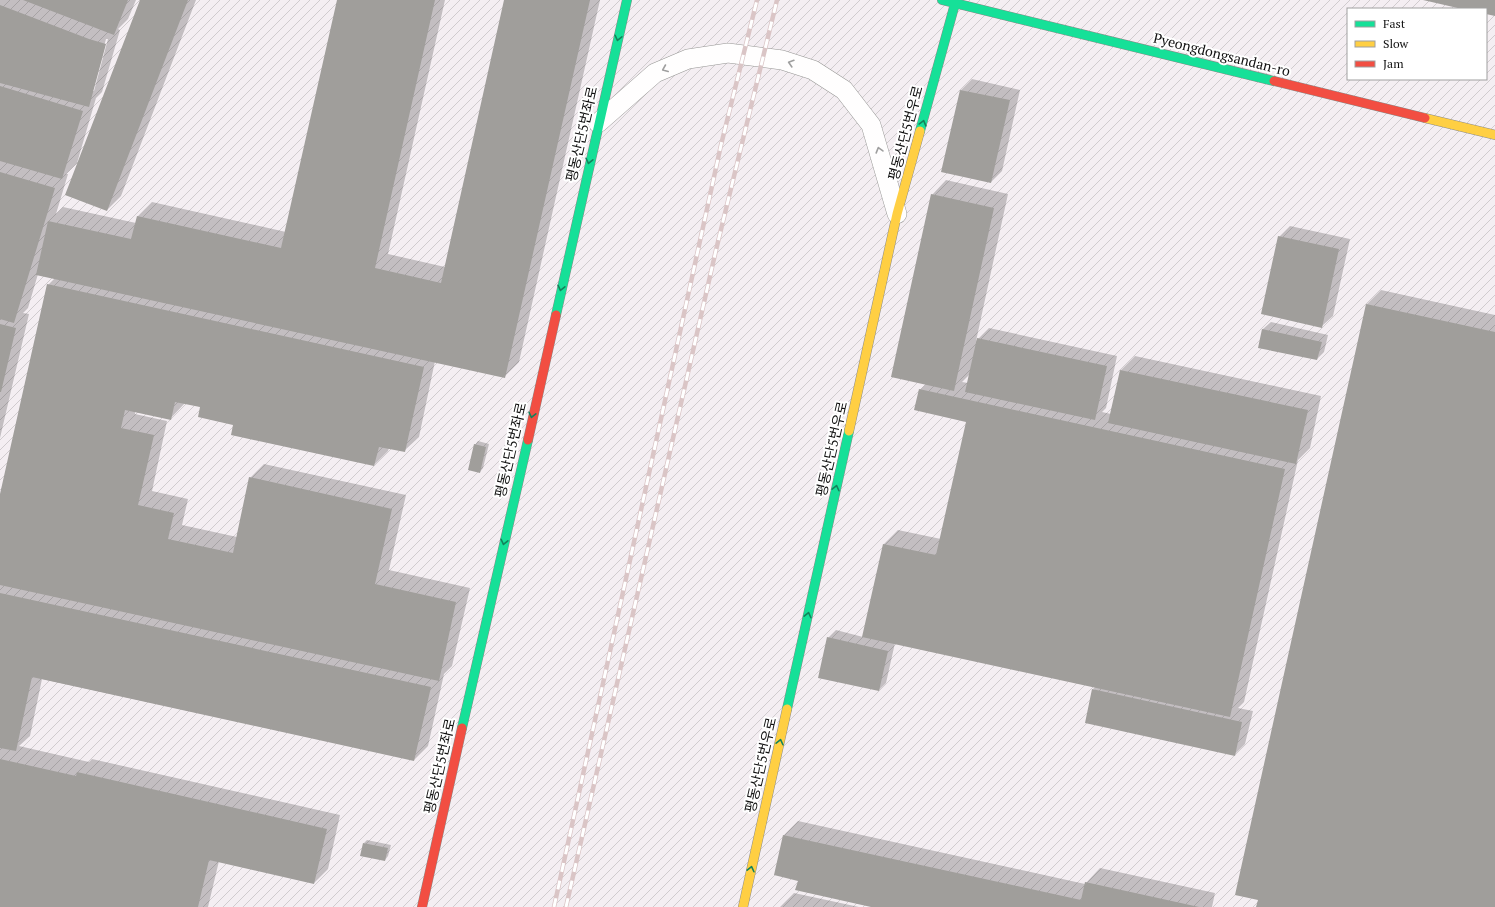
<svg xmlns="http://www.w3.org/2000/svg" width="1495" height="907" viewBox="0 0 1495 907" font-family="'PT Serif','Noto Sans KR',serif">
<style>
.industrial{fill:url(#industrial-furrows);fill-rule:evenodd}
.shadow{fill:#0003;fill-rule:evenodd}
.building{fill:#a09e9b}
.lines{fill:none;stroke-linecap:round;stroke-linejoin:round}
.street-casing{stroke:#969694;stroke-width:20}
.fast-casing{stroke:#8d8c8a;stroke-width:10}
.slow-casing{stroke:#8d8c8a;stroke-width:10}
.jam-casing{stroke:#8d8c8a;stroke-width:10}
.street{stroke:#fffefe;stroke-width:19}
.fast{stroke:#16e098;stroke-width:9}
.slow{stroke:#ffcf43;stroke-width:9}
.jam{stroke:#f24e42;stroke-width:9}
.rail-casing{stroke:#dac5c6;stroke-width:4.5}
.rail{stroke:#fff;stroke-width:3;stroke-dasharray:9;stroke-linecap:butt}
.oneway{stroke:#13825b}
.oneway2{stroke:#9f9f9f}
.labels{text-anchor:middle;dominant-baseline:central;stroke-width:4;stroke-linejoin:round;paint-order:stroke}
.street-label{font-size:14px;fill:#101010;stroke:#fff}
</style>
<defs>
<pattern id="industrial-furrows" width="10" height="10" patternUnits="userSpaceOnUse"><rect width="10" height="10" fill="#f4eef2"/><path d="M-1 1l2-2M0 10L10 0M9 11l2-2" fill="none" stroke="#d0cbce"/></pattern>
</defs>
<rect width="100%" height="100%" fill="#fcfbf6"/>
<path class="industrial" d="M0 0H1495V907H0ZM1348 9H1486V79H1348Z"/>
<path class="shadow" d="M0 0H136L128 19 118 29 120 30 102 92 96 98 77 163 66 174H68L56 214 63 207 136 223 138 216 152 202 286 232 338 0H445L388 254 445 267 505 0H600L519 362 505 376 435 361 419 437 404 451 389 448 388 451 374 465 235 424 202 407 185 403 170 419 135 411V414L167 421 152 491 188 499 182 525 237 537 250 478 264 464 406 495 389 570 470 588 452 666 444 674 428 746 414 760 42 679 30 736 19 746 89 762 92 759 340 815 328 869 314 883 219 861 208 907H0V498L48 285 55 278 38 274 28 308 23 313 29 314 0 438ZM106 39H108L94 91H92Z
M141 0H196L121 196 107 210Z
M972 79 1020 90 1002 171 991 182 943 171 961 90Z
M946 180 1008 194 976 341 989 328 1117 356 1106 408 1102 412 1111 414 1121 370 1135 356 1321 396 1310 448 1298 460 1244 702 1238 708 1253 711 1245 744 1234 755 1093 689 1095 687 895 643 886 683 879 690 828 638 836 630 863 637 884 544 898 530 941 539 967 421 920 390 926 384 932 195ZM970 374 968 383 962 382Z
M1290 226 1350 239 1333 316 1322 326 1279 237Z
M1381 290 1495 315V907H1257L1367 304Z
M1271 322 1328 335 1324 352 1317 359 1259 347 1263 329Z
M478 441 489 444 483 468 480 472 475 445Z
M798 821 1085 884 1100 868 1215 893 1212 907H876L799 880 784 835Z
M367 840 391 845 388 856 385 860 364 843Z
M794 893 859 907H780Z"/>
<path class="building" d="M23 0H128L114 35Z
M140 0H188L107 211 65 195Z
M337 0H435L375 268 441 283 504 0H590L505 378 36 275 48 221 131 239 137 216 281 248Z
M1423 0H1495V16L1486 14V9H1462Z
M0 5 89 39 106 44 89 107 0 83Z
M0 86 83 111 62 179 0 161Z
M960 90 1010 100 991 183 941 172Z
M0 172 55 188 14 323 0 319Z
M931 194 994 208 954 391 891 377Z
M1278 236 1339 249 1322 328 1261 314Z
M47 284 424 367 405 452 379 447 374 466 231 435 233 425 198 417 200 407 175 402 171 420 125 410 121 428 154 435 138 505 174 513 168 539 233 553 249 477 392 509 375 584 456 602 439 681 0 585V494Z
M1366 304 1495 332V907H1256L1258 900 1235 895Z
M0 324 16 328 1 392H0Z
M1262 329 1322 342 1317 360 1258 348Z
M977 338 1107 366 1095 420 965 392Z
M1120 370 1308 410 1296 464 1108 423Z
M919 389 1285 469 1230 717 862 637 883 544 936 555 966 422 914 410Z
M474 444 486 447 480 473 468 470Z
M0 593 431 687 414 761 32 677 16 751 0 748Z
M827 637 888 651 879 691 818 678Z
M1092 689 1242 722 1235 756 1085 723Z
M0 759 76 776 77 772 327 829 314 884 209 860 198 907H0Z
M783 835 1081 900 1085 882 1199 907H871L795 890 798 881 774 875Z
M363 843 388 848 385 861 360 856Z"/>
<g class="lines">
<defs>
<path id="street" d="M598 123 655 73 688 59 728 53 782 60 813 70 844 90 871 125 897 214"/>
<path id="fast" d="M942 0 1274 81
M920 131 956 0
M556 315 627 0
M787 709 849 431
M462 728 528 440"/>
<path id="slow" d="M1425 118 1495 135
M849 431 897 214 920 131
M743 907 787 709"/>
<path id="jam" d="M1274 81 1425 118
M528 440 556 315
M422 907 462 728"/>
</defs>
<use href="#street" class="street-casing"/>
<use href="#fast" class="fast-casing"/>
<use href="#slow" class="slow-casing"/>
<use href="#jam" class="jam-casing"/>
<use href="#street" class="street"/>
<use href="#fast" class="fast"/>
<use href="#slow" class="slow"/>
<use href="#jam" class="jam"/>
<defs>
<path id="rail" d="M554 907 721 145 757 0
M566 907 716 250 777 0"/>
</defs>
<use href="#rail" class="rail-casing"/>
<use href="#rail" class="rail"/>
</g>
<defs><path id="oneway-chevron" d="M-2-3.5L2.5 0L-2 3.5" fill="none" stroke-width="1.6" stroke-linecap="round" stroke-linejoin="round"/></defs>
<g class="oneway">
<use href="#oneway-chevron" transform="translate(618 38) rotate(103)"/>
<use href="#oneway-chevron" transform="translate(923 123) rotate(-75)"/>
<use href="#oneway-chevron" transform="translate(589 161) rotate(103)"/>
<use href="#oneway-chevron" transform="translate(561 288) rotate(103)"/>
<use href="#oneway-chevron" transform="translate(532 415) rotate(103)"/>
<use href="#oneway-chevron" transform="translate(836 488) rotate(-77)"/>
<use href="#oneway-chevron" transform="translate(504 542) rotate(103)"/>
<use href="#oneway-chevron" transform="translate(808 615) rotate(-77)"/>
<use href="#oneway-chevron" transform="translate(780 742) rotate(-77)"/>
<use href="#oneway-chevron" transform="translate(751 869) rotate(-77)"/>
</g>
<g class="oneway2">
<use href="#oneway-chevron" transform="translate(791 63) rotate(-163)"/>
<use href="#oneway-chevron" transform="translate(665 69) rotate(157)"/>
<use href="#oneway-chevron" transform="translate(879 150) rotate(-106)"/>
</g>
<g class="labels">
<g class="street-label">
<text transform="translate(1222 54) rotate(14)">Pyeongdongsandan-ro</text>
<text transform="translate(905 133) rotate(-75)">평동산단5번우로</text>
<text transform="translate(581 134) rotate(-77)">평동산단5번좌로</text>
<text transform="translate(831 449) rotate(-77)">평동산단5번우로</text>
<text transform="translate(510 450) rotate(-77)">평동산단5번좌로</text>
<text transform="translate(760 765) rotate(-77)">평동산단5번우로</text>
<text transform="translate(439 766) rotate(-77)">평동산단5번좌로</text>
</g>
</g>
<rect x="1347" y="8" width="140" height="72" fill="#ffffff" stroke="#9f9f9f"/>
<rect x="1355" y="21" width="20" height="6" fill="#16e098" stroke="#9f9f9f"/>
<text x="1383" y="28" font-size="12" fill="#101010">Fast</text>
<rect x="1355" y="41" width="20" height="6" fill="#ffcf43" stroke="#9f9f9f"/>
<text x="1383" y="48" font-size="12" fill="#101010">Slow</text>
<rect x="1355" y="61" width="20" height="6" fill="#f24e42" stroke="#9f9f9f"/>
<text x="1383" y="68" font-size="12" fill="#101010">Jam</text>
</svg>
